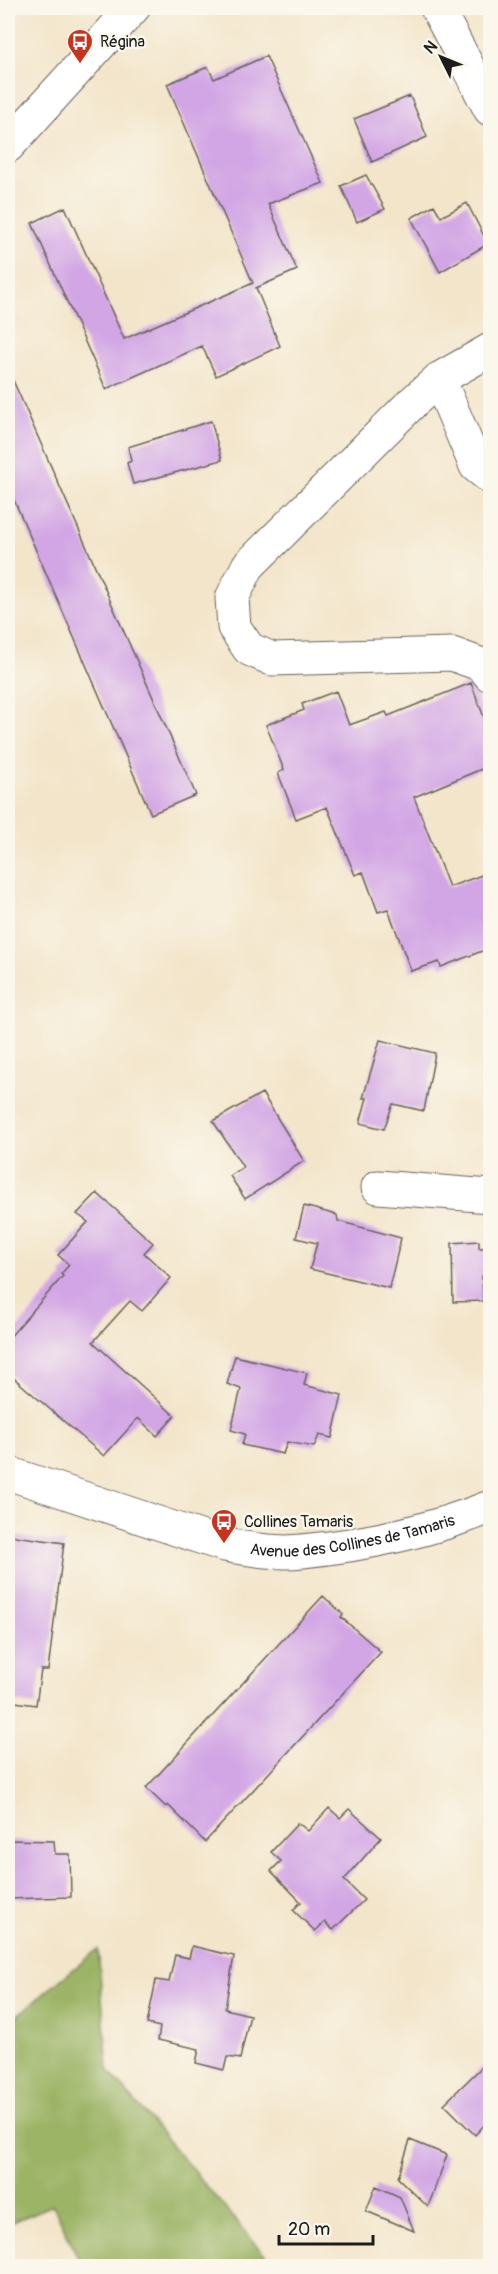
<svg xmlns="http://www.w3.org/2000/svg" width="498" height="2274" viewBox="0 0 498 2274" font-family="Pangolin,sans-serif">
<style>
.forest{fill:#9cb466;stroke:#5c6841;stroke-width:1.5}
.building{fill:#d2a6e5}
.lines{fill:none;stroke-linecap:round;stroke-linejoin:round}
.street-casing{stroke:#676259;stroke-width:35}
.secondary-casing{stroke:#676259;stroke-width:35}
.street{stroke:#fff;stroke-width:33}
.secondary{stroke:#fff;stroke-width:33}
.labels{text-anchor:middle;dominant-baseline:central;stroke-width:5;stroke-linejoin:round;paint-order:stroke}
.poi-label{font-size:16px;fill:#1c1c1c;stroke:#fbf7ec;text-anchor:start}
.street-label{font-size:16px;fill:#1c1c1c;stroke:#fbf7ec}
</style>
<rect width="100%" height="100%" fill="#fbf7ec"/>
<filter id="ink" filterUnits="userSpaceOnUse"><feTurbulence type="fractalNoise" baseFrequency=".0167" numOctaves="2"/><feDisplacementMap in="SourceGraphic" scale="12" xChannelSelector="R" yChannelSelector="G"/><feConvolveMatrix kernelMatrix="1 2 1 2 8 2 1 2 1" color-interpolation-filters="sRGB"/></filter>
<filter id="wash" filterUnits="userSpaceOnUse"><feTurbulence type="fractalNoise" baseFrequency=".008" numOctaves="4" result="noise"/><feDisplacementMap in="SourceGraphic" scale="24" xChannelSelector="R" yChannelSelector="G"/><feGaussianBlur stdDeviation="1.35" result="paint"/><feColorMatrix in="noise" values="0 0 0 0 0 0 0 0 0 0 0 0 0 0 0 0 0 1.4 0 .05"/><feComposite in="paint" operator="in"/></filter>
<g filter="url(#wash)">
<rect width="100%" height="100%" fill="#f3e5ca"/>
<path class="forest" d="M98 1949 108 2070 274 2266H82L53 2205 8 2224V2023Z"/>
<g id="blocks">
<path class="building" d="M266 56 323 183 268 204 297 270 256 288 280 346 216 376 202 346 106 389 32 223 65 207 124 339 253 283 167 84 208 67 214 79Z
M410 96 427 137 372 162 354 119Z
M366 175 385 209 357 222 341 186Z
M467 203 488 244 440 272 411 218 434 205 441 217Z
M8 369 196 795 151 814 8 486Z
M211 421 222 460 133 484 127 463 131 461 128 447Z
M471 683 490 733V746L482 750 489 766 414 797 449 887 490 872V948L441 967 439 962 411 971 388 909 378 912 363 872 355 875 327 807 296 819 278 773 284 770 266 725 304 710 302 704 336 691 349 725 386 712 388 716Z
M380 1040 435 1053 424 1111 393 1104 384 1129 360 1123 367 1098H363Z
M262 1093 304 1161 245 1199 230 1176 243 1167 213 1121Z
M97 1193 153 1243 144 1253 171 1278 142 1311 130 1301 93 1342 175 1416 157 1436 138 1418 104 1456 8 1373V1339L63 1276 61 1274 69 1265 58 1255 88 1222 77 1214Z
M304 1206 337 1215 338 1221 401 1238 389 1288 310 1269 317 1243 296 1238Z
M479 1241V1248H490V1276H482L483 1301 453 1302 452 1243Z
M235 1356 307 1373 304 1385 342 1395 332 1438 319 1435 314 1447 287 1442 283 1454 242 1445 245 1434 231 1430 241 1389 227 1384Z
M8 1535 64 1543 48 1670H41L36 1705 8 1701Z
M323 1596 343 1614 341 1617 381 1652 205 1842 168 1805 166 1807 146 1788Z
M329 1808 340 1818 349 1809 381 1838 344 1880 364 1900 333 1930 325 1922 315 1931 293 1910 301 1902 271 1871 281 1861 271 1852 298 1823 308 1831Z
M8 1840 54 1841 55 1854H70L71 1897 8 1899Z
M192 1946 234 1956 225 2009 250 2015 240 2059 227 2057 224 2070 196 2063 199 2049 158 2040 160 2027 147 2024 156 1980 169 1982 175 1955 189 1958Z
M490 2059V2119L475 2135 444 2104Z
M410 2140 447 2155 428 2207 398 2178Z
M376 2186 400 2197 414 2231 366 2211Z"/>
</g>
</g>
<g filter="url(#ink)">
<use href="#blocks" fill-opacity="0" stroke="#676259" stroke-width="1.5"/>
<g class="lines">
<defs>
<g id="street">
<path d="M437 8 490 109"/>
<path d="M490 350 439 379 413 402 248 566 232 598 234 627 249 649 272 659 452 654 482 665 490 675"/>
<path d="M439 379 476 466 490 477"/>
<path d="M378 1187 490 1196"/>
<path id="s1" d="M8 1473 224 1545C250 1549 276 1554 302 1551 365 1545 432 1530 490 1507"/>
</g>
<path id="secondary" d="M8 146 133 8"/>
</defs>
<use href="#street" class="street-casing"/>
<use href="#secondary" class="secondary-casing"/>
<use href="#street" class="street"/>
<use href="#secondary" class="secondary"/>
</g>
</g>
<defs>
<symbol id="bus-pin" viewBox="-11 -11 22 30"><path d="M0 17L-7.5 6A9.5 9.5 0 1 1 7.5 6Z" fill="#c8321e" stroke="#fbf7ec"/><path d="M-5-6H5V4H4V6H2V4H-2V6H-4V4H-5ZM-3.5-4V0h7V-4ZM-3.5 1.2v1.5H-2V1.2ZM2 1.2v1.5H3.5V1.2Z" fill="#fff"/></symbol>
</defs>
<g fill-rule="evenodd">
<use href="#bus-pin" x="65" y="27" width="30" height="40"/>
<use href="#bus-pin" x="209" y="1507" width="30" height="40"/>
</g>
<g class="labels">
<g class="poi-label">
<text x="100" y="42">Régina</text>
<text x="244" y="1522">Collines Tamaris</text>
</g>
<g class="street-label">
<text stroke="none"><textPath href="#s1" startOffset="358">Avenue des Collines de Tamaris</textPath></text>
</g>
</g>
<rect width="498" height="2274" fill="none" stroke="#fbf7ec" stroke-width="30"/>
<g transform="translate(441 57) rotate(313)" stroke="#fbf7ec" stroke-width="4.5" paint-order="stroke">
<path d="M0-4.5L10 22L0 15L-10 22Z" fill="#1c1c1c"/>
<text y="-9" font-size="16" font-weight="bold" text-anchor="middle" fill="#1c1c1c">N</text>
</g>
<path d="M279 2235v9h94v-9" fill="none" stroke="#1c1c1c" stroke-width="3"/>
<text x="288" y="2235" font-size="18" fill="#1c1c1c" stroke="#fbf7ec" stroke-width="4.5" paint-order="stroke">20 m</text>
</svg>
